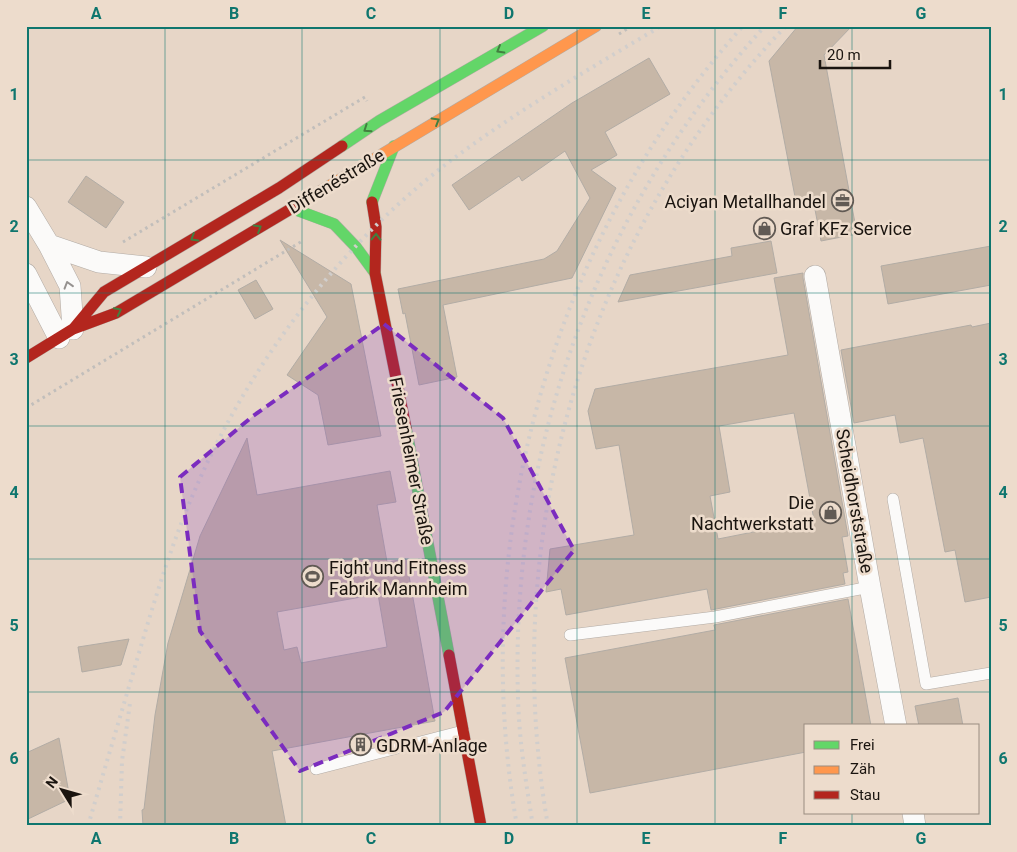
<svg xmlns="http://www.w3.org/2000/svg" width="1017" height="852" viewBox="0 0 1017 852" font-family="Roboto,sans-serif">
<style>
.built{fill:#e7d6c7;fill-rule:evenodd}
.building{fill:#c7b7a7;stroke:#b2aca5;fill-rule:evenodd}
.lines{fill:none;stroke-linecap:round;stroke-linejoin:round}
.lane-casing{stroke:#b2aba5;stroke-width:12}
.street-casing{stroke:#b2aba5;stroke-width:22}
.fast-casing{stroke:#b2aba5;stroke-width:12}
.slow-casing{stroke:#b2aba5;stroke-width:12}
.jam-casing{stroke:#b2aba5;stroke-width:12}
.path{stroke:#c1bebb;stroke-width:3;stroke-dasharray:2.5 4;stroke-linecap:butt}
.lane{stroke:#fbfaf9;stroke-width:11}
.street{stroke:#fbfaf9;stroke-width:21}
.fast{stroke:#63d668;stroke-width:11}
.slow{stroke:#ff974d;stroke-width:11}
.jam{stroke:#b3261e;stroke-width:11}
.rail{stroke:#d1cecc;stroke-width:4;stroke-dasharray:2.5 5;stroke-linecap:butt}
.oneway{stroke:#427f40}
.oneway2{stroke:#969290}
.marked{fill:#7b2cbf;fill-opacity:0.2;stroke:#7b2cbf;stroke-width:4;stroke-dasharray:10 6;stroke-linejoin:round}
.grid{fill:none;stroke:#0f766e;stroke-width:1;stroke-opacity:0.55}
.labels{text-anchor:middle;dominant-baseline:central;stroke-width:5;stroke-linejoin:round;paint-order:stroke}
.street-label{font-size:18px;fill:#1a140f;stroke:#eddccc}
.poi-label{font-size:18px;fill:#1a140f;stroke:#eddccc;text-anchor:start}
.neatline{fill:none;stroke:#0f766e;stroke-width:2}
.grid-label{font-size:16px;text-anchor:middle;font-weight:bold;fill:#0f766e}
</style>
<rect width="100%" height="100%" fill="#e5dcd4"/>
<path class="built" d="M26 26H991V826H26ZM806 726H978V813H806Z"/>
<path class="building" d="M798 26H852L824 55 857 234 821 241 813 199 796 202 769 61Z
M649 58 670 94 605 132 617 155 591 170 616 188 572 278 443 305 457 377 419 385 405 313 403 314 398 289 544 259 557 251 590 198 565 151 522 181 519 176 469 210 452 185 572 103Z
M86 176 124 202 106 228 68 202Z
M280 240 351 284 381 436 328 445 318 395 287 375 327 317Z
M771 241 777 273 618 302 630 275 732 256 731 248Z
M991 246V285L888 304 881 266Z
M803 273V278L848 536 842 537 848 572 843 573 845 584 711 610 707 589 566 615 561 589 546 592 550 549 634 535 619 445 596 449 588 411 595 389 788 355 774 278ZM794 413 814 520 718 539 710 496 730 492 719 426Z
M256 280 273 309 255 319 238 290Z
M991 323V597L965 602 955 550 945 552 923 438 900 443 895 415 854 423 841 350 971 325 972 327Z
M247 438 257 495 390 471 396 502 377 505 387 562 406 559 435 721 272 751 286 826H143L142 810 144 809 155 715 168 643 200 536ZM378 594 387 647 301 663 297 647 284 650 277 612Z
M848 599 871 726H806V752L590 793 565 658 715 630 714 625Z
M129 639 121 665 82 672 78 647Z
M958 698 963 726H919L915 706Z
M59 738 70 799 26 820V753Z"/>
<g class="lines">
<defs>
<path id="lane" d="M893 499 926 684 991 673
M570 635 715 617 870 587
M316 769 463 731"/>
<path id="street" d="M26 207 49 245 70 286 73 329
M49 245 99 262 146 267
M26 274 59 338
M815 276 870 587 896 726
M913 813 915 826"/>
<path id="fast" d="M342 146 379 121 543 26
M372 202 394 146
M291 208 334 224 356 247 375 273
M406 428 449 655"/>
<path id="slow" d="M294 207 596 26"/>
<path id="jam" d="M372 202 376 227 375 273 406 428
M74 328 104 292 279 188 342 146
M26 358 73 329 116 313 294 207
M449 655 481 826"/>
</defs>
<use href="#lane" class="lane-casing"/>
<use href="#street" class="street-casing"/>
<use href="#fast" class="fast-casing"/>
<use href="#slow" class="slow-casing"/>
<use href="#jam" class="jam-casing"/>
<path class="path" d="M619 34 632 26
M123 242 365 97 367 101
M26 408 304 240"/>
<use href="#lane" class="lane"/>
<use href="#street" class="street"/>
<use href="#fast" class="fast"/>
<use href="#slow" class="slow"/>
<use href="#jam" class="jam"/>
<path class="rail" d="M88 826C104 771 120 717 136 663 154 602 172 541 198 483 251 362 340 246 445 165 513 113 588 70 661 26
M120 826 122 761 130 703
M517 826C467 542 550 241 743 26
M533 826C526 783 519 740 518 697 510 449 597 209 765 26
M548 826C498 540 583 237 786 26"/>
</g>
<defs><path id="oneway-chevron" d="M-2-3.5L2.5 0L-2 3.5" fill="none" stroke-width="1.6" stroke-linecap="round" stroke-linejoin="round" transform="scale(1.25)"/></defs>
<g class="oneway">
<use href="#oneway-chevron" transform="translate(500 50) rotate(150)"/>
<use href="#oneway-chevron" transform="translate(436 121) rotate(-31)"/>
<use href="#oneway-chevron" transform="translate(367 129) rotate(146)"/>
<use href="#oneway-chevron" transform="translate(258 228) rotate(-31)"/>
<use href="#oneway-chevron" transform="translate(376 237) rotate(-89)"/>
<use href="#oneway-chevron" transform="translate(194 238) rotate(149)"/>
<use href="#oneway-chevron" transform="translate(118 311) rotate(-27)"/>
</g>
<use class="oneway2" href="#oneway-chevron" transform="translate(68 285) rotate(-107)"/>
<path class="marked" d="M384 324 503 418 574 550 444 712 300 771 200 631 180 477 253 416Z"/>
<path class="grid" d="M165 26V826M302 26V826M440 26V826M577 26V826M715 26V826M852 26V726M26 160H991M26 293H991M26 426H991M26 559H991M26 692H991M852 813V826"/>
<defs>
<symbol id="office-ring" viewBox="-11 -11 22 22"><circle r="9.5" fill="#eddccc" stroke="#615a54" stroke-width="1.5"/><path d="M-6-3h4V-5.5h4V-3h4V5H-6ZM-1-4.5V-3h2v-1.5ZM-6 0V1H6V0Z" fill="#615a54"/></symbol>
<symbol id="shop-ring" viewBox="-11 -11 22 22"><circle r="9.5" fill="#eddccc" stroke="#615a54" stroke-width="1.5"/><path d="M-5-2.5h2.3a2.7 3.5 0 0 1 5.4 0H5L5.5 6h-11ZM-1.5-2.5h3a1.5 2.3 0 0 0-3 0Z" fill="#615a54"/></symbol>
<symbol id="stadium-ring" viewBox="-11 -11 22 22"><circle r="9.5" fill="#eddccc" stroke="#615a54" stroke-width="1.5"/><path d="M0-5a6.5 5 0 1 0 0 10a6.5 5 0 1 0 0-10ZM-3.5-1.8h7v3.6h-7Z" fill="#615a54"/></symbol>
<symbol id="building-ring" viewBox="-11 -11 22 22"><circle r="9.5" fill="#eddccc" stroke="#615a54" stroke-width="1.5"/><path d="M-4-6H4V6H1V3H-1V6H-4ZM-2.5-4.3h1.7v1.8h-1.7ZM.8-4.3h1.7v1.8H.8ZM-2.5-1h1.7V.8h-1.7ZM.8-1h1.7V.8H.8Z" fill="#615a54"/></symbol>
</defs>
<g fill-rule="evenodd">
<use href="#office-ring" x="830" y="188" width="25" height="25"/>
<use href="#shop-ring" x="752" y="216" width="25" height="25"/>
<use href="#shop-ring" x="818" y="500" width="25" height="25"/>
<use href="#stadium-ring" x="300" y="564" width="25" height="25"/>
<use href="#building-ring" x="348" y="732" width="25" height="25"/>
</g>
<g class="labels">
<g class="street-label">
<text transform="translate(336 181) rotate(-31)">Diffenéstraße</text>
<text transform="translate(412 461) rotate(79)">Friesenheimer Straße</text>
<text transform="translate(855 501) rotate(80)">Scheidhorststraße</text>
</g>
<g class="poi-label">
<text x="826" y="201" text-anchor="end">Aciyan Metallhandel</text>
<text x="780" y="228">Graf KFz Service</text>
<text x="814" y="502" text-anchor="end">Die<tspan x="814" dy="21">Nachtwerkstatt</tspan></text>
<text x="329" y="567">Fight und Fitness<tspan x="329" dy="21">Fabrik Mannheim</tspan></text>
<text x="376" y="745">GDRM-Anlage</text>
</g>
</g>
<rect width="1017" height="852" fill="none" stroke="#eddccc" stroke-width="55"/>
<rect x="804" y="724" width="175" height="90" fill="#eddccc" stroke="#998c80"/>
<rect x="814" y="741" width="25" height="8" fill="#63d668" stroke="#998c80"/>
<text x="850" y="750" font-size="15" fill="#1a140f">Frei</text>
<rect x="814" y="766" width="25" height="8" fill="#ff974d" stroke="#998c80"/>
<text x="850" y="774" font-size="15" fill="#1a140f">Zäh</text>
<rect x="814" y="791" width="25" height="8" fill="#b3261e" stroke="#998c80"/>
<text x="850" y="800" font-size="15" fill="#1a140f">Stau</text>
<g transform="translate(62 790) rotate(307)" stroke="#eddccc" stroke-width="4" paint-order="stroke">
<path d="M0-4L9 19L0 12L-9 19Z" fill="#1a140f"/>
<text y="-8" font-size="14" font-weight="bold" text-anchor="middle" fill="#1a140f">N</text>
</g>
<path d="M820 60v8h70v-8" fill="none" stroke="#1a140f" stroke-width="2.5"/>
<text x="827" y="60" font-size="15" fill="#1a140f" stroke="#eddccc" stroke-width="4" paint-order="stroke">20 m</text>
<rect x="28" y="28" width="962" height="796" class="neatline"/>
<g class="grid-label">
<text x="96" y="19">A</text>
<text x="234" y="19">B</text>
<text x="371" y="19">C</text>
<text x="509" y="19">D</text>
<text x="646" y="19">E</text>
<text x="783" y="19">F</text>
<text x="921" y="19">G</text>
<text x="14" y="100">1</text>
<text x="1003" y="100">1</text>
<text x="14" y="232">2</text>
<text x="1003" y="232">2</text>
<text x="14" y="365">3</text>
<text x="1003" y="365">3</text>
<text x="14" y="498">4</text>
<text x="1003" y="498">4</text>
<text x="14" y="631">5</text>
<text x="1003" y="631">5</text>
<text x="14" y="764">6</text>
<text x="1003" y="764">6</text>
<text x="96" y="844">A</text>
<text x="234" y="844">B</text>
<text x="371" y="844">C</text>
<text x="509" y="844">D</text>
<text x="646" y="844">E</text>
<text x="783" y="844">F</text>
<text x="921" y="844">G</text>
</g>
</svg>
